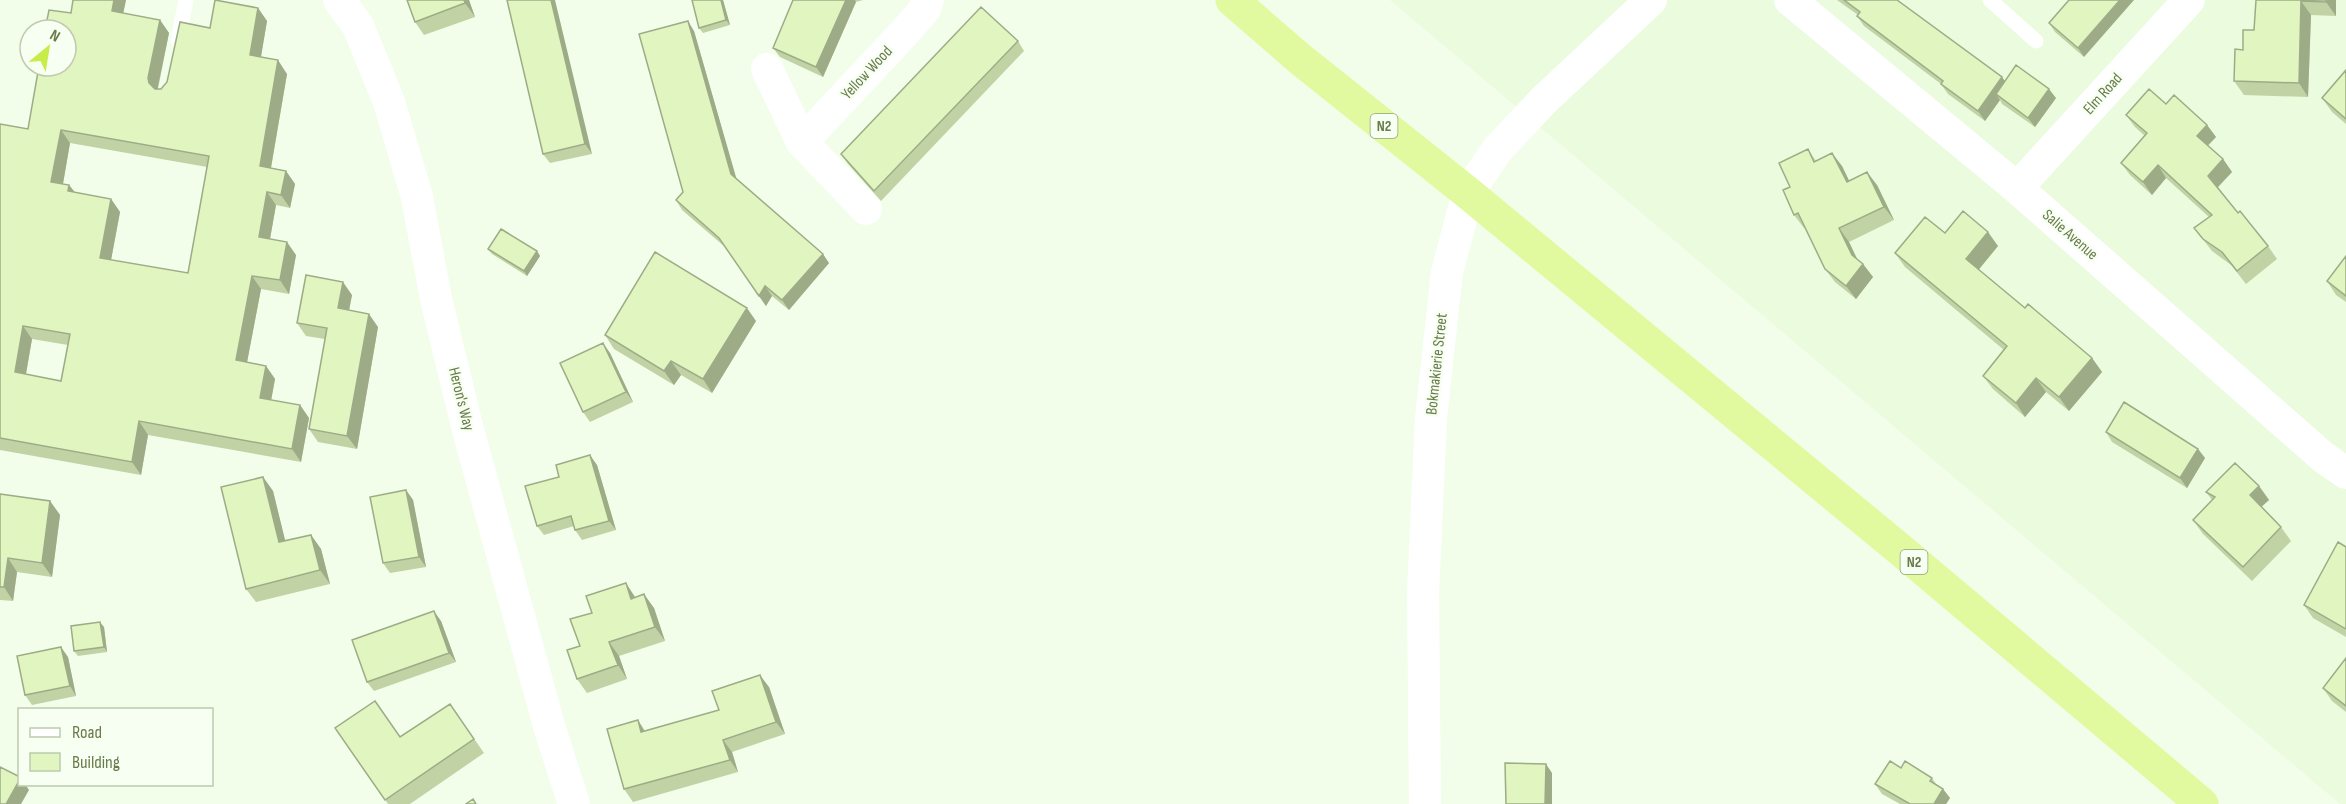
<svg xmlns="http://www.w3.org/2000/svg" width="2346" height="804" viewBox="0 0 2346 804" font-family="'Sofia Sans Condensed',sans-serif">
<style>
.residential{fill:#ebfbde}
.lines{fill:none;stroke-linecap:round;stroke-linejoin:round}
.lane{stroke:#fff;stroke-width:15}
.street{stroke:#fff;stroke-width:32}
.highway{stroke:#e2fa9f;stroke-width:33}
.wall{fill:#c1d3a5;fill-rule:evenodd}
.shaded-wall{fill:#9dac86}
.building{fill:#e0f5c0;stroke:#9dac86;stroke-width:1.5;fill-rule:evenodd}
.labels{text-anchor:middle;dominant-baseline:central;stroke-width:5;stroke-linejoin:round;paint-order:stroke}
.shield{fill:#f7fff2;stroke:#94a37d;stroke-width:1.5}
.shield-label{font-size:15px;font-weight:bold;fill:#6a7b4b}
.street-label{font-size:16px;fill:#6a7b4b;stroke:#f7fff2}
</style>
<rect width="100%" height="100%" fill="#f2feea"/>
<path class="residential" d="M1390 0H2346V804H2340Z"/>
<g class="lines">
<path class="lane" d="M1990 0 2036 41
M178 41 186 0"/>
<path class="street" d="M339 0 358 26 389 102 417 197 436 299 467 426 549 726 574 804
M1790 0 2017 188 2323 457 2346 473
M767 69 802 142 866 209
M802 142 904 33 925 9 928 0
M2017 188 2189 0
M1425 804 1423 593 1431 418 1447 272 1468 193 1497 150 1544 100 1651 0"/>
<path class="highway" d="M1232 0 1300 59 1468 193 1897 547 2202 804"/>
</g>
<path class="wall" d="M73 0H126L123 13 160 20 169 33 158 89H161L210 28 258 8 267 21 261 57 287 74 271 168 286 171 295 184 290 208 276 205 270 239 296 255 289 294 261 289 247 362 266 366 275 379 271 400 300 405 309 418 301 462 148 435 141 475 0 450V124L28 129 71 13ZM70 143 207 167 188 273 111 260 120 212 111 199 75 192 69 185 63 184ZM32 339 68 345 61 381 26 374Z
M407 0H469L475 17 424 35 415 22Z
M507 0 592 154 550 163 543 154Z
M692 0H723L730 25 703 33 699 28Z
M793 0H863L856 2 823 77 780 57 773 48Z
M1837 0H1897L2002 77 2005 81 2056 98 2035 127 2002 104 2000 100 1985 121 1948 94 1941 84 1864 26 1857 16 1858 15Z
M2069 0 2084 57 2055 32 2049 23Z
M2256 0H2336V16L2311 15 2308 97 2244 95 2234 81 2243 50 2254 30Z
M694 31 736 179 829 263 789 310 772 296 766 306 725 247 682 210 676 200 683 192Z
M1018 41 1024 51 881 201 848 164 841 154Z
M2346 70V124L2332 112 2322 98Z
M2166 104 2207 125 2216 137 2208 146 2223 159 2232 172 2218 187 2238 213 2268 246 2277 259 2246 284 2231 265 2212 251 2194 228 2209 217 2166 178 2152 195 2130 175 2121 163 2145 136 2135 127 2126 115Z
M1808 149 1816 161 1842 166 1849 181 1877 185 1894 220 1849 242 1857 259 1863 264 1873 277 1856 299 1835 282 1825 269 1805 228H1804L1794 215 1790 187Z
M1945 233 1998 246 1978 270 2025 308 2092 358 2102 372 2069 411 2046 392 2025 417 1993 389 1983 376 2004 350 1905 267 1895 253Z
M488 249 537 251 540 256 527 276 492 254Z
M2346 256V302L2336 295 2327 281Z
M352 295 349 310 378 327 357 449 318 442 309 429 325 339 306 336 297 323Z
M756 321 712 393 681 375 674 385 614 349 605 335Z
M610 353 633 402 590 422 583 412Z
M2106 432 2198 449 2205 458 2187 488 2112 442Z
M597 465 616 530 582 540 575 530 574 526 544 535 537 526 559 477Z
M263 477 273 491 285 541 311 535 321 549 330 584 256 602 246 589Z
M2259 486 2269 500 2261 507 2281 527 2291 541 2252 581 2203 534 2193 520 2212 500 2206 492Z
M406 490 413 500 426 567 390 573 383 563Z
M0 494 50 501 60 515 52 577 17 572 13 601 0 600Z
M2346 547V637L2313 618 2304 605Z
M636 597 654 608 665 641 619 656 627 679 587 693 577 679 580 646Z
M441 621 456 662 374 691 367 682Z
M104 627 107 652 78 656 74 651Z
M68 657 76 696 32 705 25 695Z
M2346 658V712L2332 701 2323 688Z
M769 687 785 734 732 752 738 772 633 802 624 789 645 731 719 710Z
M450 704 484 753 410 804H388L335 728 400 737Z
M1901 768 1932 778 1936 784 1943 789 1950 798 1946 804H1900L1882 794 1875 784Z"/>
<path class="shaded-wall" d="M114 0H126L121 24 112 11Z
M464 0H469L475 17 465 3Z
M551 0H555L592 154 585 144Z
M721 0H723L730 25 726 20Z
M846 0H855L856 2 823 77 816 67Z
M2120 0H2134L2084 57 2078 48Z
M2326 0H2336V16L2326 2Z
M2301 1 2311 15 2308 97 2299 83Z
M258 8 267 21 259 68 250 55Z
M160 20 169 33 157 91 149 83 148 78Z
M688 21 694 31 738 184 731 174Z
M278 60 287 74 269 179 260 166Z
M2002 77 2009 87 1996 94 2000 100 1985 121 1978 111Z
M2049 89 2056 98 2035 127 2028 118Z
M2207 125 2216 137 2205 148 2197 136Z
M61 130 70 143 61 195 51 182Z
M1832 153 1842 166 1856 195 1847 182Z
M2223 159 2232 172 2217 188 2208 176Z
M2158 165 2166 178 2152 195 2143 182Z
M286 171 295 184 290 208 281 195Z
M1867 172 1877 185 1894 220 1884 207Z
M69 185 79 198 68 191Z
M267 192 276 205 268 250 259 237Z
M111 199 120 212 109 271 100 258Z
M1839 228 1849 242 1861 267 1863 264 1873 277 1856 299 1846 286 1852 255Z
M1988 232 1998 246 1976 273 1966 259Z
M287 242 296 255 289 294 280 280Z
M537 251 540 256 527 276 524 271Z
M823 254 829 263 789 310 782 300Z
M252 276 261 289 245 373 236 360Z
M343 282 352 295 347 321 338 308Z
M765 286 772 296 766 306 759 296Z
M747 308 756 321 712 393 703 379Z
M369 314 378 327 357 449 347 436Z
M23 326 32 339 24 385 15 372Z
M603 343 610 353 633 402 626 392Z
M2092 358 2102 372 2069 411 2059 397Z
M671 361 681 375 674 385 664 371Z
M266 366 275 379 269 412 260 398Z
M2036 378 2046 392 2025 417 2016 403Z
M300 405 309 418 301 462 292 449Z
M139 421 148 435 141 475 132 462Z
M2198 449 2205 458 2187 488 2180 478Z
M590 455 597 465 616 530 609 521Z
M263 477 273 491 289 556 279 542Z
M2259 486 2269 500 2259 509 2250 495Z
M406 490 413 500 426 567 419 557Z
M50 501 60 515 52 577 42 563Z
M311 535 321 549 330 584 320 570Z
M8 558 17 572 13 601 4 587Z
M626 583 635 597 631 599Z
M644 594 654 608 665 641 655 627Z
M434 611 441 621 456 662 449 653Z
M100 622 104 627 107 652 104 647Z
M609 642 619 656 627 679 618 665Z
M61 647 68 657 76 696 70 686Z
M760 675 769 687 785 734 776 722Z
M638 720 646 733 641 732Z
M723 740 732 752 738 772 730 760Z
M1546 764 1552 773V804H1545Z
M20 779V784H25L29 790 21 804H6Z
M1943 789 1950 798 1946 804H1934Z"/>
<path class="building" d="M73 0H114L112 11 160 20 148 78 149 83 155 89H161L167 82 180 22 210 28 215 0 258 8 250 55 278 60 260 166 286 171 281 195 267 192 259 237 287 242 280 280 252 276 236 360 266 366 260 398 300 405 292 449 139 421 132 462 0 438V124L28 129 39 66H66V30H45L49 10 71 13ZM61 130 209 156 188 273 100 258 111 199 68 191 69 185 51 182ZM23 326 70 334 61 381 15 372Z
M407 0H464L465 3 415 22Z
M507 0H551L585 144 543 154Z
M692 0H721L726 20 699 28Z
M793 0H846L816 67 773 48Z
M1844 0H1897L2002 77 1978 111 1941 84 1943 81 1857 16 1860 12Z
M2069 0H2120L2078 48 2049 23Z
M2256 0H2326V2L2301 1 2299 83 2234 81 2235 49 2243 50V30H2254Z
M981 7 1018 41 874 191 841 154Z
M688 21 731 174 823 254 782 300 765 286 759 296 719 238 676 200 683 192 639 34Z
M2016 65 2049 89 2028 118 1996 94Z
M2346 70V119L2322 98Z
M2149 89 2166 104 2174 95 2207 125 2197 136 2223 159 2208 176 2238 213 2240 211 2268 246 2237 271 2222 252 2203 239 2194 228 2212 215 2158 165 2143 182 2121 163 2147 133 2126 115Z
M1808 149 1814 162 1832 153 1847 182 1867 172 1884 207 1839 228 1852 255 1863 264 1846 286 1825 269 1798 213 1794 215 1783 190 1790 187 1779 163Z
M1963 211 1988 232 1966 259 2025 308 2028 304 2092 358 2059 397 2036 378 2016 403 1983 376 2007 346 1895 253 1925 217 1945 233Z
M501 229 537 251 524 271 488 249Z
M655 252 747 308 703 379 671 361 664 371 605 335Z
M2346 256V296L2327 281Z
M306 275 343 282 338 308 369 314 347 436 309 429 327 328 297 323Z
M603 343 626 392 583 412 560 363Z
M2124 402 2198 449 2180 478 2106 432Z
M590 455 609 521 575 530 571 516 537 526 525 486 559 477 556 465Z
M2235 463 2259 486 2250 495 2281 527 2243 567 2193 520 2215 497 2206 492Z
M263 477 279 542 311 535 320 570 246 589 221 487Z
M406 490 419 557 383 563 370 497Z
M0 494 50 501 42 563 8 558 4 587H0Z
M2338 542 2346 547V629L2304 605Z
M626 583 631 599 644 594 655 627 609 642 618 665 577 679 567 650 580 646 570 619 592 613 586 596Z
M434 611 449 653 367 682 352 640Z
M100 622 104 647 74 651 71 626Z
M61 647 70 686 25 695 17 656Z
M2346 658V706L2323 688Z
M760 675 776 722 723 740 730 760 624 789 607 729 638 720 641 732 719 710 712 691Z
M375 701 400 737 450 704 474 739 385 800 335 728Z
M1890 761 1901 768 1905 761 1932 778 1930 781 1943 789 1934 804H1910L1875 784Z
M1505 763 1546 764 1545 804H1506Z
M0 767 20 777V779L6 804H0Z
M473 799 476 804H466Z"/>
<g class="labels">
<g class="shield">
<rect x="1370.5" y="114" width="27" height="24" rx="4.5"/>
<rect x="1900.5" y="550" width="27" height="24" rx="4.5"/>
</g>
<g class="shield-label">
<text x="1384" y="126">N2</text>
<text x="1914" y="562">N2</text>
</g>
<g class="street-label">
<text transform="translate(867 73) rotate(-47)">Yellow Wood</text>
<text transform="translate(2103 94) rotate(-48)">Elm Road</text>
<text transform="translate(2070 235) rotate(41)">Salie Avenue</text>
<text transform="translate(1437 364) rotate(-84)">Bokmakierie Street</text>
<text transform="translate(461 399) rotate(76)">Heron's Way</text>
</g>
</g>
<rect x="18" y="708" width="195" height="78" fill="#f7fff2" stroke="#bfcaaf" stroke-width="1.5"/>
<rect x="30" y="728" width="30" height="9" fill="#ffffff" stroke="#bfcaaf" stroke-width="1.5"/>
<text x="72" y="738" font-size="18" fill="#6a7b4b">Road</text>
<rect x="30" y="753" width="30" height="18" fill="#e0f5c0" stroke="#bfcaaf" stroke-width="1.5"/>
<text x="72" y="768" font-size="18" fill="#6a7b4b">Building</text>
<g transform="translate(48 48) rotate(30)"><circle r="28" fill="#f7fff2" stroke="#bfcaaf" stroke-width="1.5"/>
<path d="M0-4.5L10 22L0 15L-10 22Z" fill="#c8ec4a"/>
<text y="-9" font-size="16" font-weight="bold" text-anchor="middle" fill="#6a7b4b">N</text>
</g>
</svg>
